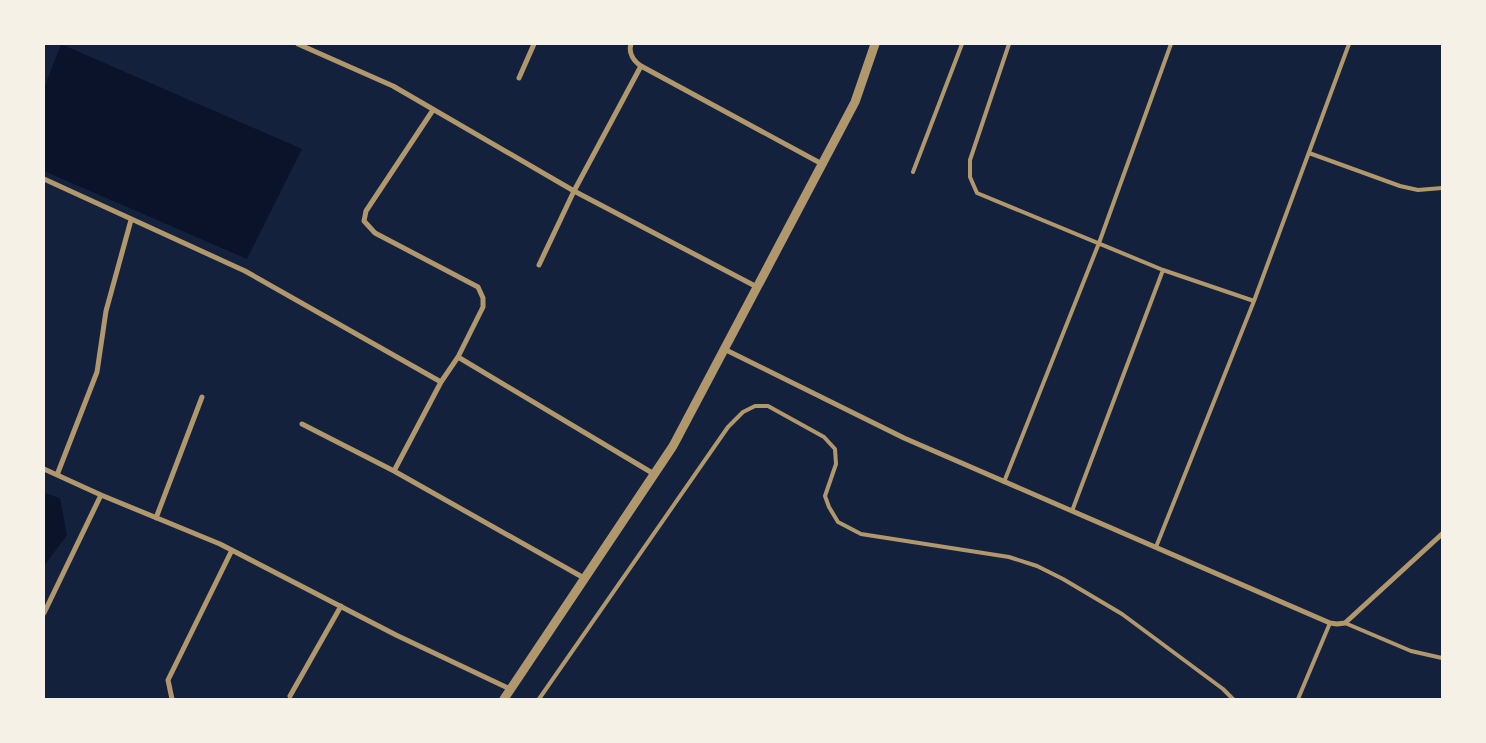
<svg xmlns="http://www.w3.org/2000/svg" width="1486" height="743" viewBox="0 0 1486 743" font-family="Barlow,sans-serif">
<style>
.water{fill:#0b132b}
.lines{fill:none;stroke-linecap:round;stroke-linejoin:round}
.service{stroke:#b1986c;stroke-width:4}
.minor{stroke:#b1986c;stroke-width:5}
.tertiary{stroke:#b1986c;stroke-width:9}
</style>
<rect width="100%" height="100%" fill="#14213d"/>
<path class="water" d="M61 44 302 149 247 259 44 171V88Z
M44 493 60 498 67 535 44 566Z"/>
<g class="lines">
<path class="service" d="M1009 44 970 160V177L977 193 1163 270 1254 301
M1309 153 1400 186 1418 190 1442 188
M913 172 962 44
M1004 482 1099 243 1171 44
M1072 511 1163 270
M1156 547 1254 301 1349 44
M1345 623 1411 651 1442 658
M539 699 728 427 743 412 755 406H768L824 437 835 449 836 464 825 496 829 507 838 522 861 534 1009 557 1037 566 1063 579 1122 614 1223 689 1233 699
M1298 699 1330 623"/>
<path class="minor" d="M298 44 393 86 574 191 757 287
M631 44C628 53 634 61 641 66L822 164
M519 78 534 44
M44 179 245 271 441 382
M539 265 574 191 641 66
M724 349 904 438 1330 623 1337 624 1345 623 1442 534
M458 357 654 474
M302 424 394 471 584 578
M44 469 101 495 220 544 396 635 510 689
M394 471 441 382 458 357 483 307V298L478 287 375 233 364 221 366 211 433 110
M57 475 97 372 106 311 131 220
M156 518 202 397
M44 613 101 495
M290 696 341 606
M172 699 168 680 232 550"/>
<path class="tertiary" d="M504 699 673 446 855 102 875 44"/>
</g>
<rect width="1486" height="743" fill="none" stroke="#f6f1e7" stroke-width="90"/>
</svg>
